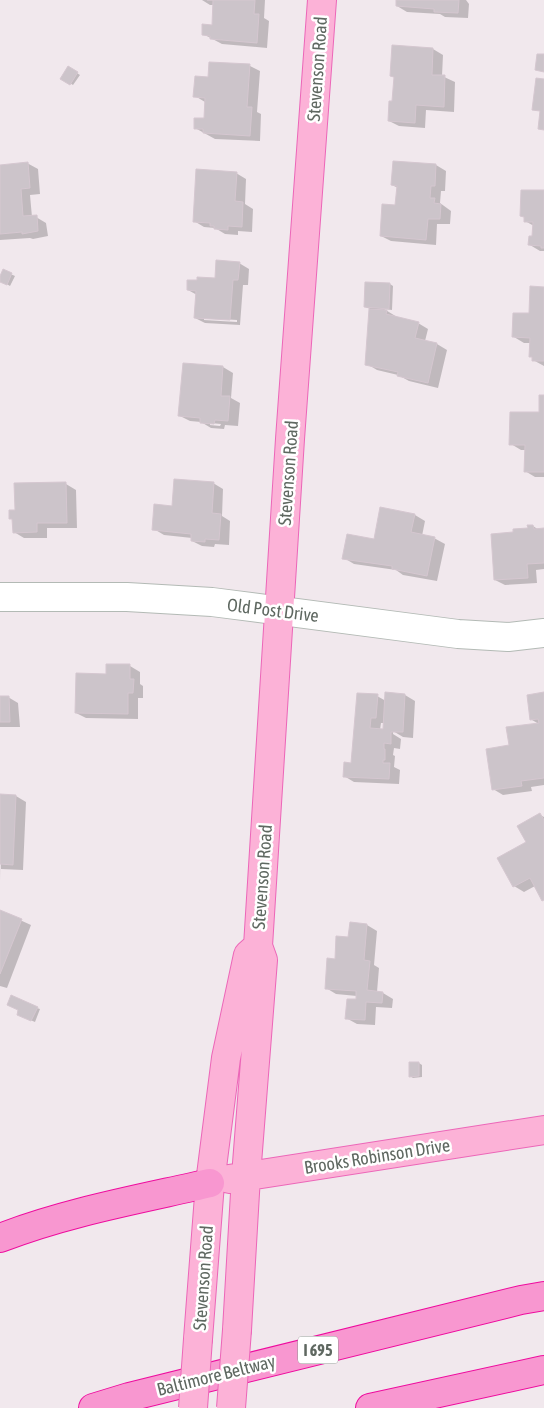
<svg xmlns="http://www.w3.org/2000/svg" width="544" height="1408" viewBox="0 0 544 1408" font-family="'Asap Condensed',sans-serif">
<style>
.shadow{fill:#0003;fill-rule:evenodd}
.building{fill:#ccc4ca;stroke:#d5c7d0}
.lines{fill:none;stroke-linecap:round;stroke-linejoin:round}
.minor-casing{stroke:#b3bab5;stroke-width:30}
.major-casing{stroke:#ec66b8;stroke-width:30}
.highway-casing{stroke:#ee0b9e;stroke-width:30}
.minor{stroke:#fff;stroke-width:28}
.major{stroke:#fcb2d7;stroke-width:28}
.highway{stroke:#f897d0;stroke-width:28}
.major-bridge-casing{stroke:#ec66b8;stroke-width:30;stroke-linecap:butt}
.major-bridge{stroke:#fcb2d7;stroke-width:28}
.labels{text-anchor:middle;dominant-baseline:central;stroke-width:5;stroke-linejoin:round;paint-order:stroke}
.shield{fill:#fff;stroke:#8f9590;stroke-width:1}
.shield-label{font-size:16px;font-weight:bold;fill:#5f6861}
.street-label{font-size:18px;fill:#5f6861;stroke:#fff}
</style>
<rect width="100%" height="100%" fill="#f1e8ed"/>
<path class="shadow" d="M202 0H265L264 18 269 21 267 48 222 44 203 34 213 26 214 5H210Z
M398 0H466L469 4 468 18 445 17 440 14 407 12 397 6Z
M393 46 433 49 443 55 442 76 455 82 454 112 426 110 425 128 399 126 389 121 393 102 395 78 391 75Z
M250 66 260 71 257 112 261 114 260 141 215 139 195 128 205 120V102L195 96 209 78Z
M68 67 80 75 73 85 62 78Z
M394 162 436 165 446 171 445 191H441L440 203 451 211 450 224H437L436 245 391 241 381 236 397 206 398 188 392 185Z
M27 163 38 169 40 194 30 195 32 217H36L46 223 48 236 33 239 30 238 0 240V166Z
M236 173 246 179 245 204 253 209 252 232 238 231V235L225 234 215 228 204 227 194 221Z
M544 192V251H540L530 245 533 237 534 226 525 221Z
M239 263 249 269 248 285H243L240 325 205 323 195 318 197 295 188 290 216 280ZM204 318 237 320V322L204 320Z
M4 271 15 276 10 286 0 280Z
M390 284 393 286 392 310 384 309 397 317 418 323 428 329 425 341 437 344 447 350 438 388 409 381 398 375 377 370 367 364 370 309 365 307Z
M544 288V366L533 360V358L531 356V343H524L514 337 530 315Z
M223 367 233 373 231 398 240 403 238 426 225 425 224 429 211 428 201 422 190 421 180 416ZM210 423 221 424 220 426 210 425Z
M544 397V477H535L525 471 526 450H521L511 444 540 414Z
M213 483 223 489 222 516 230 521 229 545 215 544 214 547 202 546 192 541V538L164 535 154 529 173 507Z
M66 484 76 490 77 528H47V538H24L14 532V520L10 518 16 511Z
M381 509 415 515 425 521 422 536 434 538 445 544 437 581 403 575 396 570 354 564 344 558 375 540Z
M533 526 539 530 544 529V569L536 570 537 583 505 585 495 580 514 534Z
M108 665 130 666 140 672V684L143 686V698H138V719L86 718 76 713 108 675Z
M544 693V785L531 787 532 791 503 795 493 789 510 746 539 724 532 720Z
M386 694 405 695 415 701 413 738 403 737 393 731V734L401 739 400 749 394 748 393 755 395 756 394 767 400 770 399 784 354 782 344 776 353 764 377 696 386 701ZM381 723H384V730H380Z
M0 697H8L18 703 20 727H0Z
M0 795 16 796 26 802 23 870 1 869V882Z
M540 815 544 817V900L535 886 524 892 514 886 528 843Z
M0 911 31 925 7 988 0 986Z
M367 925 377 931 374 965 379 968 377 992 383 993 393 999 392 1008 376 1007 375 1025 357 1024 346 1018 357 1001V996L336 994 326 988 336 960 349 939Z
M37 1008 40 1009 35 1022 21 1016Z
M419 1063 422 1065V1077L413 1078 410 1076Z"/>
<path class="building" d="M207 0H255L254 14H259L257 43 210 39V36L202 35V24L212 25 213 0Z
M396 0H459L458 13 434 12V9L396 6Z
M392 45 433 48 432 75H445L444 107 416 105 415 123 388 121 389 101H392L394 77 390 76Z
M537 54H544V72L535 70Z
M209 62 250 64 247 107H252L250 136 203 133V129H194V118H204L205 98 193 97 195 76 208 77Z
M68 66 78 72 70 85 60 79Z
M536 78 544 79V130L538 129 540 111 532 110Z
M393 161 436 164 435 186H431L430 198H435L434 203 441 204 440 219H428L426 240 380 236 382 204 395 205 397 186 391 185Z
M28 162 30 188 21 189 23 216 37 215 38 231 22 234V232L0 234V165Z
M196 169 237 172 235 201 243 202 242 227 228 226V230L214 229V226H210V223L193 222Z
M521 190H544V248H541V246L528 245 529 236H532L533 222H524V217L520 216Z
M216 260 240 262 238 280H233L230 320 194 318 196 291 187 290V280H197V277L215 278Z
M3 269 12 273 7 285 0 282V276Z
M365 282 390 283 389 309 364 307Z
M530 286 544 287V361H532V357H529L530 338 512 337 513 313H529Z
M369 309 387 310 386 314 419 322 415 338 437 343 428 383 397 376 398 372 365 365Z
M183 363 223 366 221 396H230L228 421 215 420 214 424 200 423V418L178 416Z
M539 395H544V472H524L525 445H509L510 412H539Z
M174 479 214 482 212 513 221 514 219 540 205 539V542L191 541V534L152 530 154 504 172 506Z
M66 482 67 523H37V532L13 533 12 519H9V510H15L14 483Z
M380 507 415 514 411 532 435 537 427 576 392 569V566L342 559 347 534 374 539Z
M527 525H533L534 529 544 528V563L527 564 528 578 494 580 491 534 513 532V529L528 528Z
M106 664H130V679H134L133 693H128V714L75 713 76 673 106 674Z
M385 692 405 694 403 732H391V744L384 743V749H385V760H383V763H390L389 779 343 777 344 762 351 763 357 693 378 694 376 718H371L370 728 383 729Z
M544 692V778L521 781 522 786 492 790 486 749 509 745 506 727 539 723 538 719 530 720 527 695Z
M0 696H9L10 722H0Z
M0 794 16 795 13 865 0 864Z
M540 813 544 820V900L542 901 530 878 513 887 497 858 526 842 517 826Z
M0 910 22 919 0 974Z
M350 922 367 924 364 960 370 961 367 990 383 992 382 1003 366 1002 365 1020 345 1019 347 999H356V991L325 989 327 958 335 959 336 936 348 937Z
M11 995 38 1007 31 1021 17 1015 18 1010 7 1005Z
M409 1062H419V1076L409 1077Z"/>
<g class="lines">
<defs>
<path id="minor" d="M0 597H127L212 602 458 634 508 637 544 633"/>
<path id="major" d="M229 1179 544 1130
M237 1330 246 1176 263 960 258 946 290 439 322 0
M198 1339 210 1183 226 1058 248 955 257 947"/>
<path id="highway" d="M0 1238C67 1212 140 1199 210 1183
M93 1408 129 1397 521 1300 544 1296
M370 1408 544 1370"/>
</defs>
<use href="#minor" class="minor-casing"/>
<use href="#major" class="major-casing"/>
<use href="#highway" class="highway-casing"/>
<use href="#minor" class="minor"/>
<use href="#major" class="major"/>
<use href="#highway" class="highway"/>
<defs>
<path id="major-bridge" d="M193 1408 198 1339
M231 1408 237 1330"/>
</defs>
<use href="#major-bridge" class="major-bridge-casing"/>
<use href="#major-bridge" class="major-bridge"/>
</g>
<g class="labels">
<rect class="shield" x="298" y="1336.5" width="40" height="27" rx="4"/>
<g class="shield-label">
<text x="318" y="1350">I 695</text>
</g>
<g class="street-label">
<text transform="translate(317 69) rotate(-86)">Stevenson Road</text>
<text transform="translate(288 473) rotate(-86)">Stevenson Road</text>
<text transform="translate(273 610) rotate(7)">Old Post Drive</text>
<text transform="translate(262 877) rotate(-86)">Stevenson Road</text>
<text transform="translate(377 1156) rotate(-9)">Brooks Robinson Drive</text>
<text transform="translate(203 1278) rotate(-86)">Stevenson Road</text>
<text transform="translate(216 1375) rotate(-14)">Baltimore Beltway</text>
</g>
</g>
</svg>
